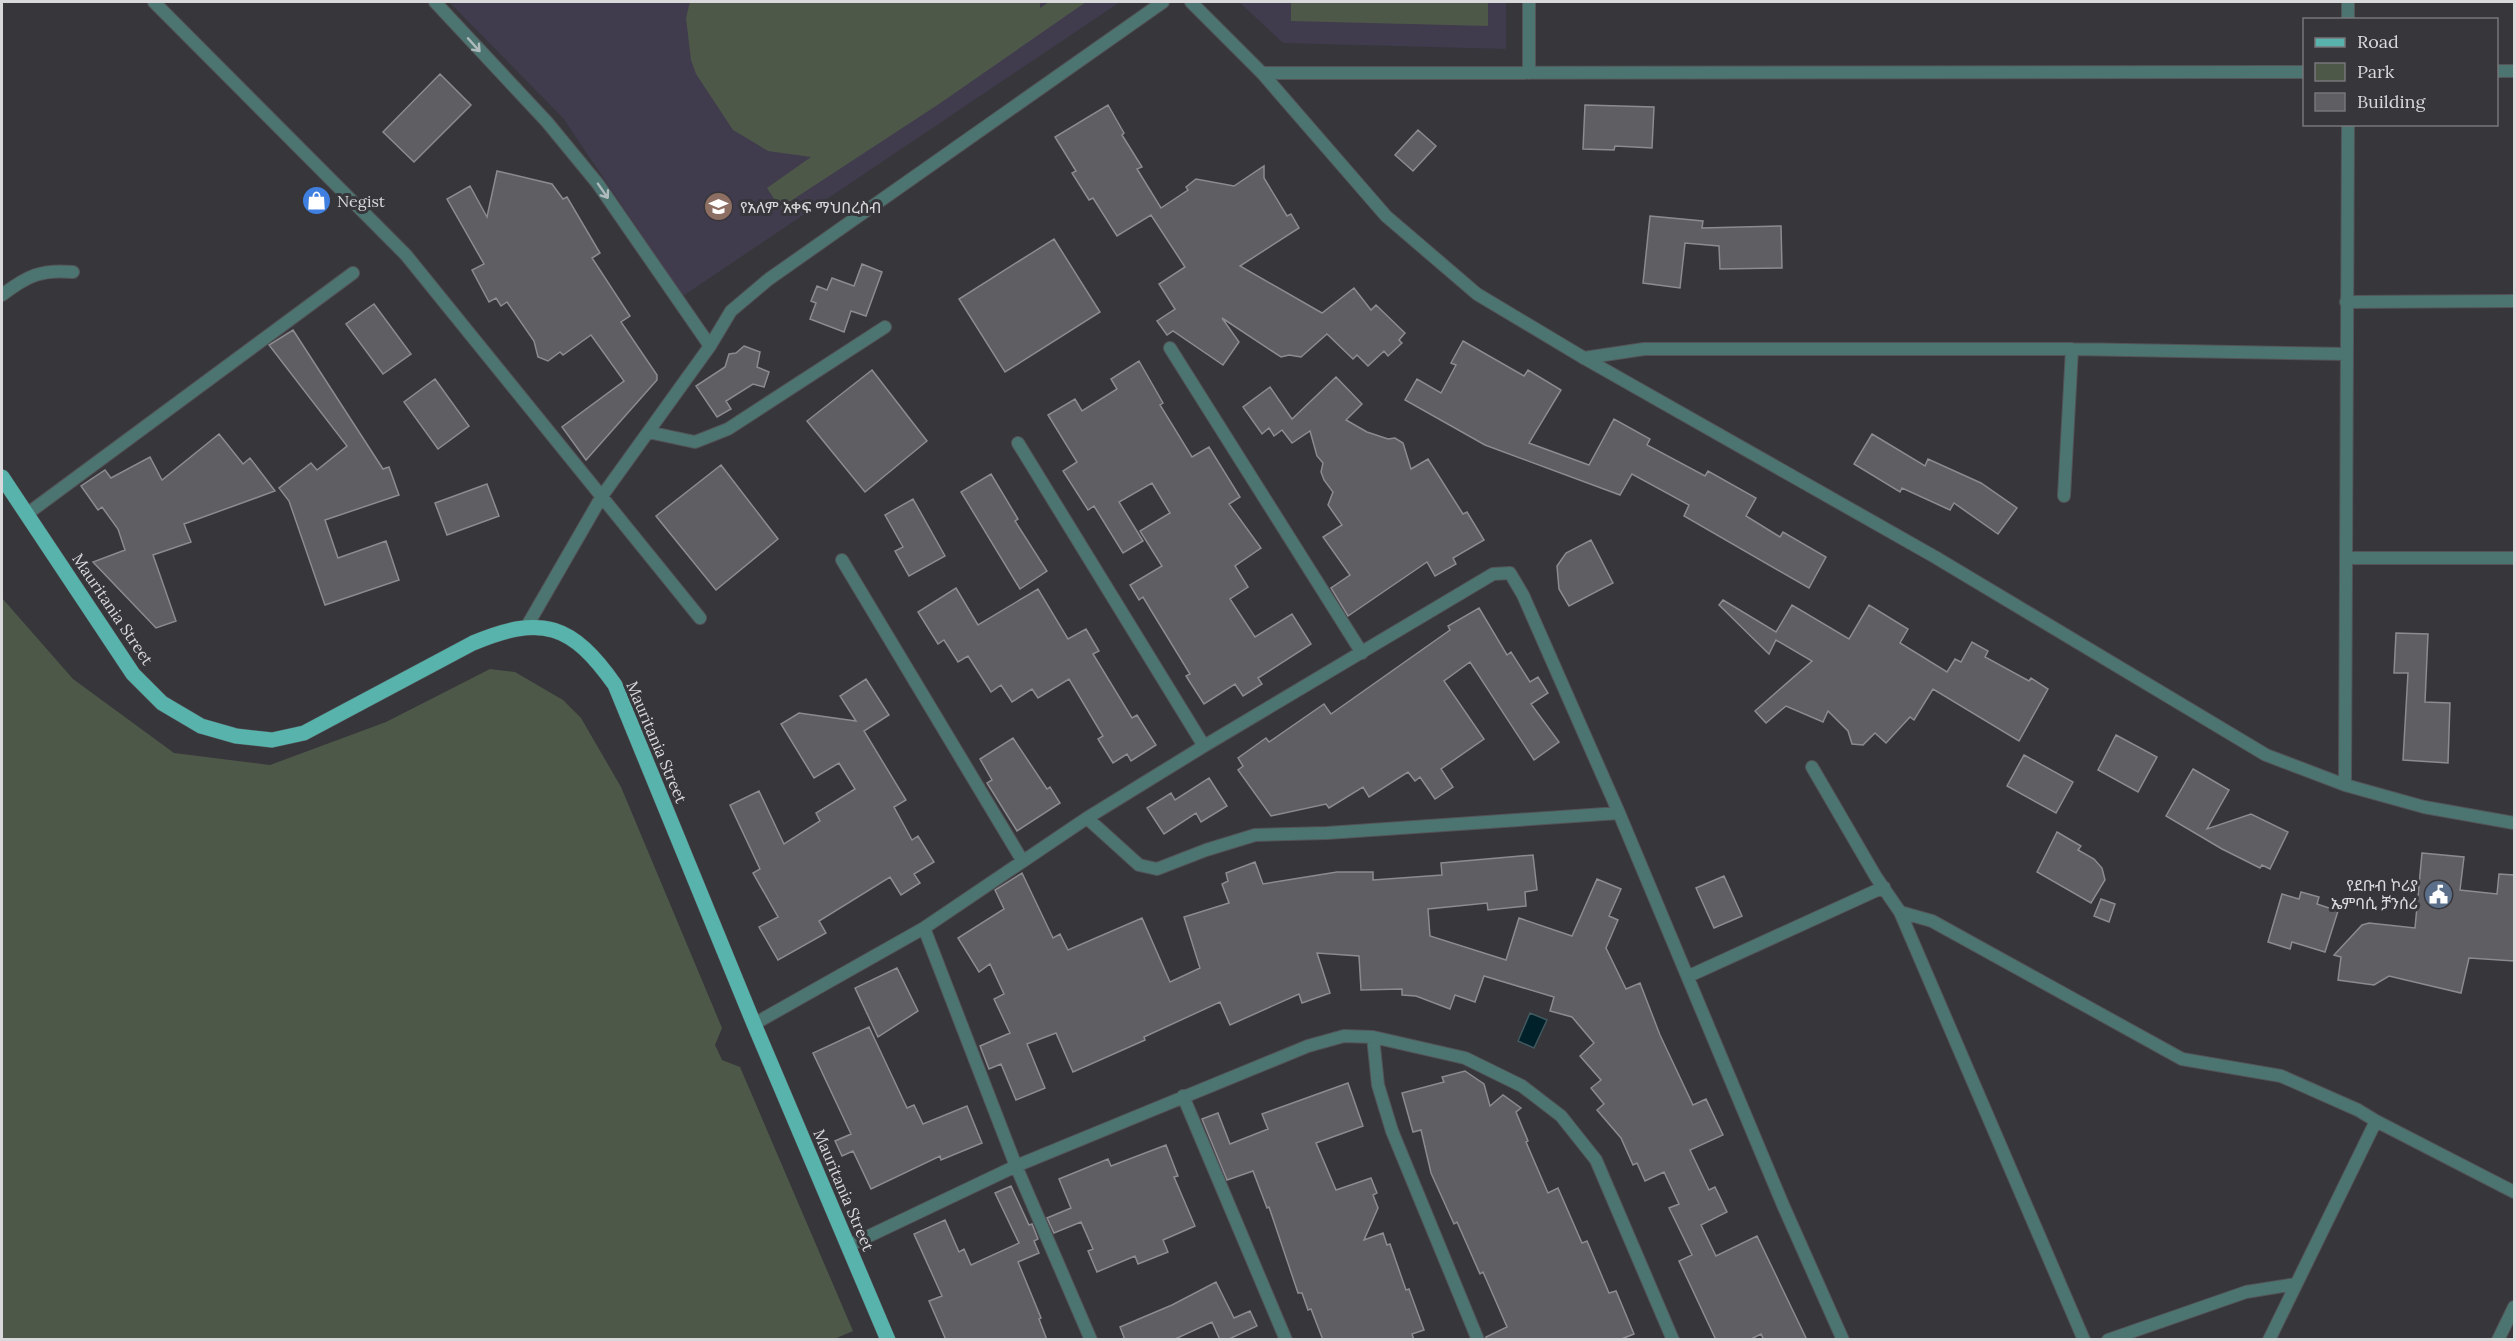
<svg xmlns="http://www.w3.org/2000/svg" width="2516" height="1341" viewBox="0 0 2516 1341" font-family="Lora,'Noto Sans Ethiopic',serif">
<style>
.education{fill:#403b4d}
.green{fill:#4e5849}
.water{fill:#00202a;stroke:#41585f;stroke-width:1.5}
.building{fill:#5e5e63;stroke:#8b8b90;stroke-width:1.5}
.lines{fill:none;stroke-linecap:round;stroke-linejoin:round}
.minor-casing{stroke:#535358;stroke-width:14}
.tertiary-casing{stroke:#535358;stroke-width:14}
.primary-casing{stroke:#535358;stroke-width:16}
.minor{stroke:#4c7571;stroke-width:12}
.tertiary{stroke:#4c7571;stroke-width:12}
.primary{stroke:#57b3ab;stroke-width:15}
.oneway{stroke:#afbbbc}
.labels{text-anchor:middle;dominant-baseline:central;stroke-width:6;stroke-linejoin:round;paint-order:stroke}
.poi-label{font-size:16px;fill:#d9d9dc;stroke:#36363b;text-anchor:start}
.street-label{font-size:16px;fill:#d9d9dc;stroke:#36363b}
</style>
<rect width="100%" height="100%" fill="#36363b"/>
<path class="education" d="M449 2H1120L683 296 563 118Z
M1239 2H1506V49L1283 43Z"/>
<path class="green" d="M690 2H1040V8L1049 2H1086L939 104 780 208 767 188 811 157 768 151 733 130 696 74 691 60 686 18Z
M1291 2H1488V26L1291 21Z
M2 598 73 679 174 753 270 765 386 722 490 669 515 672 563 700 581 718 621 787 722 1028 715 1045 722 1060 740 1067 853 1331 832 1340 2 1339Z"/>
<path class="water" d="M1530 1013 1547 1020 1534 1048 1518 1041Z"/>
<path class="building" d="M440 74 471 105 414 162 383 132Z
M1108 105 1124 133 1122 135 1142 167 1137 169 1161 208 1188 190 1186 187 1196 179 1234 186 1264 166V178L1287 216 1291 214 1299 228 1240 266 1322 313 1354 288 1371 310 1376 305 1405 333 1399 340 1402 343 1388 356 1384 351 1368 366 1357 355 1353 359 1327 334 1301 357 1289 355 1281 357 1222 318 1239 342 1223 365 1173 331 1167 335 1157 321 1175 309 1159 284 1185 267 1151 215 1117 236 1093 198 1089 200 1072 173 1076 171 1055 137Z
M1585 105 1654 107 1652 148 1615 146 1614 150 1583 149Z
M1418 130 1436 146 1413 171 1395 155Z
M497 171 552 184 563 199 567 197 600 253 592 258 630 316 621 322 657 375V380L586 460 562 427 624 381 591 335 563 355 560 352 548 361 538 357 534 341 507 302 501 306 496 298 489 302 472 270 484 264 447 199 470 186 487 217Z
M1650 216 1703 221 1702 228 1781 226 1782 268 1720 269 1719 246 1685 243 1680 288 1643 283Z
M1054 239 1100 312 1005 372 959 299Z
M862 264 882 272 866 316 851 311 844 332 810 319 816 303 811 301 817 286 827 290 832 278 854 286Z
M374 304 411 354 383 374 346 324Z
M293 330 383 469 389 467 399 495 325 520 338 558 386 541 399 580 325 605 289 501 279 488 311 463 317 470 347 446 269 345Z
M1463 341 1524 376 1528 370 1561 390 1529 443 1589 465 1614 419 1650 439 1647 445 1705 476 1708 471 1756 498 1746 516 1780 537 1783 532 1826 557 1809 588 1684 516 1689 505 1632 474 1620 495 1485 445 1405 400 1417 379 1441 393 1456 365 1451 363Z
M744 346 760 352 757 367 769 372 764 387 753 384 726 401 731 409 717 417 696 386 725 367 729 354 736 353Z
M1139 361 1163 403 1160 405 1192 457 1209 447 1240 497 1229 504 1261 548 1235 566 1248 587 1230 599 1255 637 1292 614 1311 644 1258 678 1262 684 1243 696 1235 684 1204 704 1186 676 1190 674 1152 612 1143 597 1139 600 1130 585 1162 566 1140 531 1170 513 1152 483 1119 502 1143 541 1123 553 1094 506 1088 510 1063 471 1077 462 1048 415 1075 399 1082 411 1117 389 1111 379Z
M872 370 927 441 865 492 807 421Z
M1336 377 1362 404 1346 420 1367 432 1388 439 1395 438 1403 443 1411 469 1428 459 1463 514 1467 512 1484 540 1453 558 1456 564 1435 576 1427 562 1348 616 1331 588 1350 575 1323 537 1342 525 1328 505 1333 492 1324 480 1321 472 1323 463 1317 456 1310 431 1292 443 1282 430 1274 436 1269 428 1262 434 1243 407 1270 387 1292 419Z
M435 379 469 426 438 449 404 402Z
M219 434 243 464 250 458 275 491 184 524 191 542 153 555 176 621 156 628 93 562 125 550 118 529 102 507 98 510 81 486 105 470 111 478 150 457 162 480Z
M1872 434 1925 466 1928 459 1981 483 2017 508 1998 534 1954 503 1950 510 1902 488 1900 492 1854 464Z
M721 465 778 539 716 590 656 516Z
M991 474 1018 519 1015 521 1047 571 1020 589 961 492Z
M487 484 499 516 447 535 435 503Z
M913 499 945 556 909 576 895 551 903 547 885 515Z
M1591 540 1613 583 1569 606 1559 589 1557 566 1566 553Z
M956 588 978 625 1038 589 1068 639 1086 629 1099 651 1093 654 1132 718 1137 715 1156 745 1131 761 1127 754 1113 763 1098 739 1103 736 1069 679 1038 698 1032 689 1012 702 1001 685 991 692 968 656 958 662 944 640 938 644 918 612Z
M1723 600 1776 632 1792 605 1849 639 1869 605 1908 629 1900 643 1947 672 1955 659 1961 662 1972 642 1988 651 1985 657 2029 681 2031 678 2048 689 2019 741 1933 689 1914 720 1910 717 1886 743 1875 733 1863 745 1852 744 1848 731 1828 711 1823 722 1786 706 1766 723 1755 711 1812 661 1776 640 1769 654 1719 605Z
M1479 608 1507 655 1511 652 1530 682 1538 677 1548 693 1531 704 1559 742 1534 760 1470 662 1444 681 1484 739 1441 769 1453 787 1435 799 1420 777 1415 781 1408 772 1369 797 1363 787 1329 808 1326 804 1271 816 1238 770 1243 766 1238 758 1266 738 1269 742 1324 704 1331 714 1450 630 1448 626Z
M2396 633 2428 634 2425 702 2450 703 2448 763 2403 760 2408 673H2394Z
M866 679 889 715 864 731 906 800 894 807 912 840 918 836 934 862 914 874 920 883 901 895 890 877 819 921 826 933 778 960 759 927 778 917 753 873 760 869 730 805 759 791 784 844 820 821 816 813 855 789 839 763 814 778 781 724 799 713 856 721 840 696Z
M2116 735 2157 757 2138 792 2098 770Z
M1013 738 1047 789 1050 787 1060 803 1017 831 987 783 992 780 980 759Z
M2024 755 2073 782 2056 813 2007 786Z
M2193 769 2229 790 2207 829 2251 814 2288 832 2270 869 2262 865 2260 868 2222 849 2166 816Z
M1209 778 1227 806 1201 822 1196 813 1164 834 1147 808 1171 793 1175 800Z
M2057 832 2081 846 2078 850 2094 859 2102 868 2105 880 2091 903 2037 872Z
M2422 853 2464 857 2460 890 2497 894 2499 874 2514 875V961L2469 958 2461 993 2389 976 2374 985 2338 980 2341 957 2334 955 2362 925 2369 923 2415 928Z
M1533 855 1537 890 1525 892 1526 906 1488 910 1487 903 1428 909 1430 936 1506 960 1519 918 1572 936 1597 879 1621 889 1609 916 1618 920 1606 948 1626 989 1640 983 1660 1035 1693 1105 1706 1099 1723 1135 1690 1150 1709 1190 1715 1187 1727 1212 1701 1225 1716 1256 1757 1236 1807 1340H1764L1761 1334 1749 1340H1716L1679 1261 1692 1255 1669 1208 1679 1204 1664 1172 1645 1181 1637 1163 1633 1165 1621 1138 1597 1110 1604 1104 1591 1088 1601 1080 1580 1056 1594 1043 1572 1017 1550 1011 1554 997 1484 976 1475 1002 1455 995 1450 1009 1416 996 1402 995V989L1361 990 1359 956 1317 953 1330 993 1302 1003 1299 994 1230 1025 1220 1002 1144 1037 1145 1040 1073 1072 1056 1033 1027 1044 1045 1088 1016 1100 1001 1064 989 1069 980 1046 1010 1033 994 999 1004 994 990 964 979 972 958 938 1004 909 995 890 1022 873 1053 938 1060 934 1068 950 1142 918 1170 982 1200 968 1184 917 1229 903 1222 884 1228 881 1226 873 1255 862 1263 884 1337 872H1373V880L1442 875 1441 863Z
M1724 876 1742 916 1714 928 1696 888Z
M2301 892 2319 897 2317 904 2338 911 2325 952 2292 942 2290 949 2268 942 2282 894 2299 899Z
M2101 899 2115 904 2109 922 2094 916Z
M897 968 918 1011 878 1037 855 988Z
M869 1027 907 1108 914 1105 923 1124 967 1106 982 1143 941 1160 940 1156 871 1189 853 1151 842 1156 835 1141 851 1134 813 1053Z
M1465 1071 1484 1084 1490 1106 1503 1095 1521 1108 1516 1112 1528 1141 1526 1142 1548 1193 1558 1188 1582 1243 1587 1241 1609 1293 1616 1291 1634 1334 1619 1340H1486V1337L1507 1327 1483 1272 1480 1274 1457 1222 1454 1224 1431 1173 1421 1130 1413 1132 1402 1093 1444 1082 1442 1077Z
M1348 1083 1363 1126 1316 1143 1336 1190 1371 1178 1377 1193 1373 1195 1378 1208 1364 1240 1383 1233 1387 1245 1390 1244 1406 1290 1409 1289 1424 1330 1412 1334 1414 1340H1323L1311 1309 1308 1310 1302 1293H1298L1269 1207 1267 1208 1253 1171 1227 1180 1202 1119 1218 1113 1230 1144 1268 1129 1262 1114Z
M1166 1145 1178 1176 1174 1177 1195 1226 1163 1240 1168 1252 1138 1264 1135 1256 1097 1272 1088 1251 1093 1249 1081 1222 1054 1233 1047 1218 1071 1208 1059 1179 1108 1159 1111 1166Z
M1011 1186 1029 1225 1032 1224 1038 1239 1034 1241 1039 1253 1018 1262 1041 1318 1039 1319 1047 1340H946L929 1301 942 1296 914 1234 945 1220 959 1252 964 1249 971 1265 1019 1243 995 1193Z
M1216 1282 1234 1318 1250 1311 1257 1326 1227 1340H1220L1212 1322 1173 1340H1125L1120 1327 1172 1305Z"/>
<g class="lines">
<defs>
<path id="minor" d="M154 2 406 255 700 618
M435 2 547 122 598 184 710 346
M2496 71H2514
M1262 73 2304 72
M1529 73V2
M2 295C27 276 41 269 73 272
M2346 302 2514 301
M1170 348 1362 653
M1584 358 1644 349H2072L2346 354
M648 432 695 442 728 429 885 327
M1018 443 1204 746
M2064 496 2072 349
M27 514 353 273
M2347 558H2514
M842 560 1022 860
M527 626 602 496 710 346 731 311 769 279 1163 2
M1812 767 1876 877 1900 912 2084 1340
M1087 818 1139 865 1157 869 1206 850 1255 835 1327 833 1619 813
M1900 912 1932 921 2182 1059 2281 1076 2358 1110 2376 1121 2514 1192
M924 928 1016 1166 1091 1340
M1689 976 1884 887
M754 1024 924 928 1087 818 1204 746 1493 574 1510 573 1523 595 1619 813 1783 1205 1843 1340
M1373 1037 1378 1085 1392 1131 1478 1340
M1183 1096 1286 1340
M848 1246 1016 1166 1308 1046 1344 1036 1373 1037 1465 1058 1522 1086 1561 1116 1596 1160 1673 1340
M2108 1340 2246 1292 2296 1284
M2269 1340 2376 1121
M2498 1340 2514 1307"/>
<path id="tertiary" d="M1191 2 1262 73 1386 216 1477 294 1584 358 1935 557 2266 755 2345 785 2424 807 2514 823
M2348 2V20
M2345 785 2348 124"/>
<path id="primary" d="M2 477 133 674 162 703 201 726 236 736 272 740 304 733 473 643C542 614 572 624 615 685L754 1024 888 1340"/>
</defs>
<use href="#minor" class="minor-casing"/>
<use href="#tertiary" class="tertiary-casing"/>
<use href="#primary" class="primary-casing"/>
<use href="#minor" class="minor"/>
<use href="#tertiary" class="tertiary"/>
<use href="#primary" class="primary"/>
</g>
<defs><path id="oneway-shaft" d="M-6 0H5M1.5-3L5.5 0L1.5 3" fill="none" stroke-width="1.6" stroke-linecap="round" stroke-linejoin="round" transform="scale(1.5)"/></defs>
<g class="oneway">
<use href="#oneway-shaft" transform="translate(474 45) rotate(48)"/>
<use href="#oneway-shaft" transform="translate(603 191) rotate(55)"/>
</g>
<defs>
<symbol id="shop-disc" viewBox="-11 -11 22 22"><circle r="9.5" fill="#3f7fe0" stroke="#36363b"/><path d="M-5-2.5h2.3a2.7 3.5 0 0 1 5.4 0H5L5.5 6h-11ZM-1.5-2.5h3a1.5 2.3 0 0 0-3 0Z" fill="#fff"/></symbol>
<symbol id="school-disc" viewBox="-11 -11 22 22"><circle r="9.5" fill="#8d6e63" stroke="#36363b"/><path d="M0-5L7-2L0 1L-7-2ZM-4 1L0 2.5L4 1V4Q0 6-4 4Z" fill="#fff"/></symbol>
<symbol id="civic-disc" viewBox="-11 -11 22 22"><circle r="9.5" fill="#5c6f8a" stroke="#36363b"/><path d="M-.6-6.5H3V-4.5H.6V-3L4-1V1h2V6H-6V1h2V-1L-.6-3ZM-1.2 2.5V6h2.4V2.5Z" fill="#fff"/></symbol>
</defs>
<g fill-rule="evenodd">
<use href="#shop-disc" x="300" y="184" width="33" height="33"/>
<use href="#school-disc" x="702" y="190" width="33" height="33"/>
<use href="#civic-disc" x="2422" y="878" width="33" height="33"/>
</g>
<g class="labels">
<g class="poi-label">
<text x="337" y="201">Negist</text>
<text x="740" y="207">የአለም አቀፍ ማህበረስብ</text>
<text x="2418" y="885" text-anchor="end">የደቡብ ኮሪያ<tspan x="2418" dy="18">ኤምባሲ ቻንሰሪ</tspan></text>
</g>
<g class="street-label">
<text transform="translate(113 609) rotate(56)">Mauritania Street</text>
<text transform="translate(657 742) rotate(67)">Mauritania Street</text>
<text transform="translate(844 1190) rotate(67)">Mauritania Street</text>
</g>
</g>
<rect width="2516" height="1341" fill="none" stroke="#d9d9dc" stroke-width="6"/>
<rect x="2303" y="18" width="195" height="108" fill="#36363b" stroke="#77777b" stroke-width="1.5"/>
<rect x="2315" y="38" width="30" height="9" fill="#57b3ab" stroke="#77777b" stroke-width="1.5"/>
<text x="2357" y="48" font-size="18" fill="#d9d9dc">Road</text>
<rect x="2315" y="63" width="30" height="18" fill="#4e5849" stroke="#77777b" stroke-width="1.5"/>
<text x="2357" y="78" font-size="18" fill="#d9d9dc">Park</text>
<rect x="2315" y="93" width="30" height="18" fill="#5e5e63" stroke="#77777b" stroke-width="1.5"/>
<text x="2357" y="108" font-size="18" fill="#d9d9dc">Building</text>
</svg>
